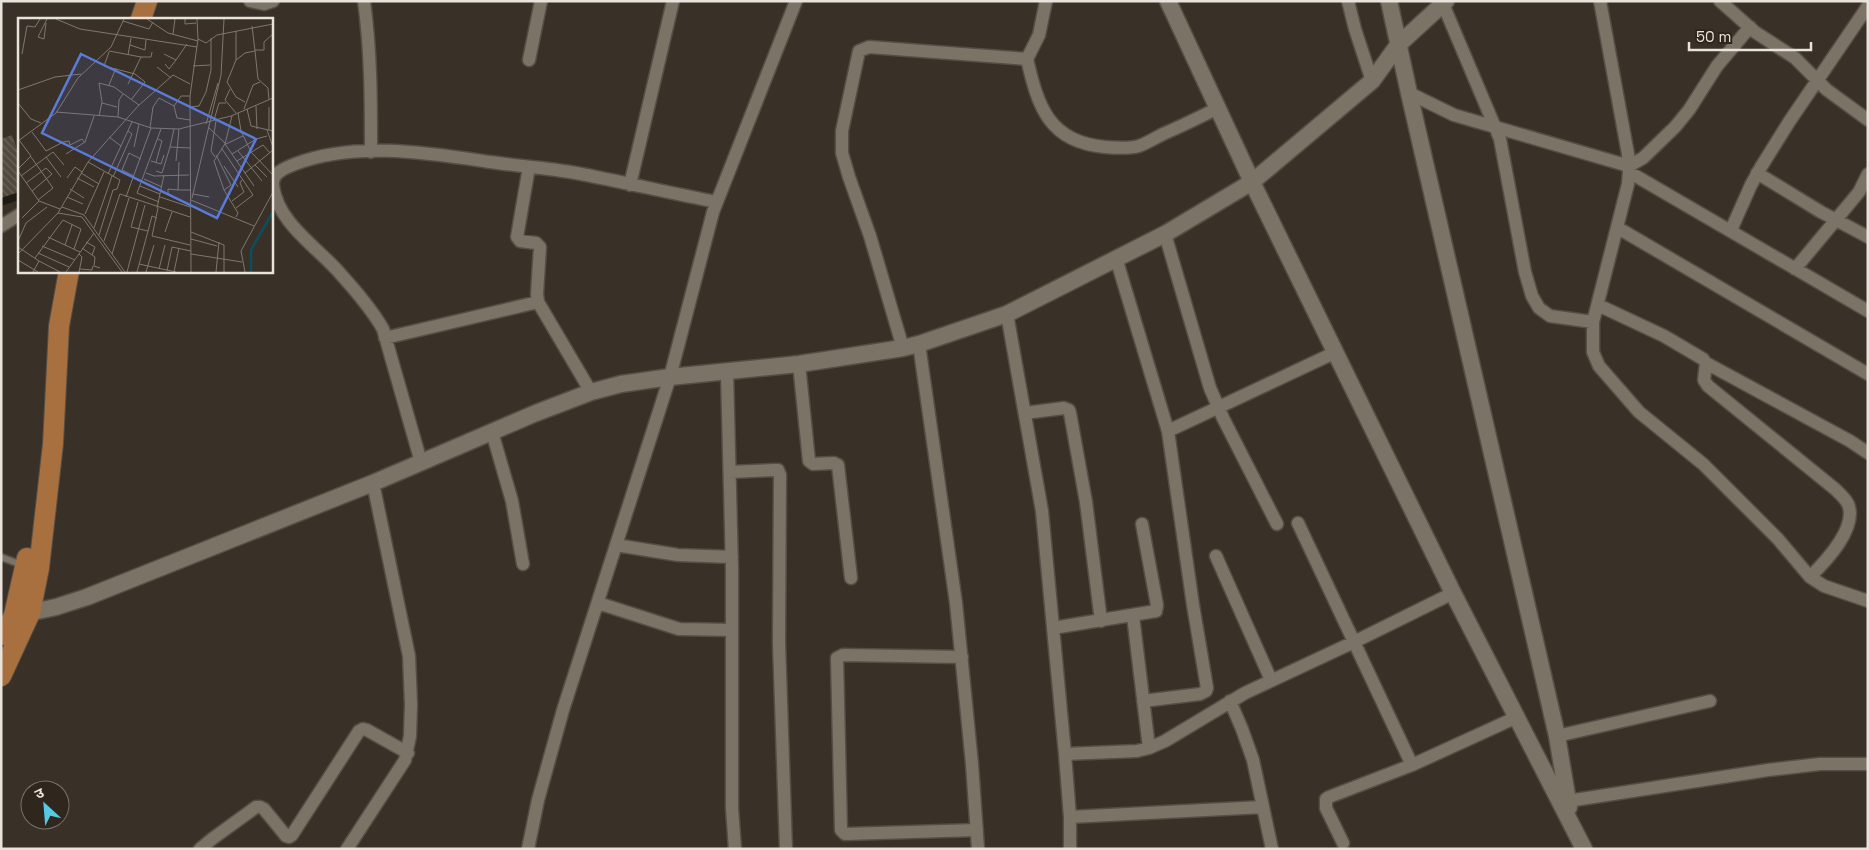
<svg xmlns="http://www.w3.org/2000/svg" width="1869" height="850" viewBox="0 0 1869 850" font-family="'Space Grotesk','Noto Sans Devanagari',sans-serif">
<style>
.shadow{fill:#0007}
.building{fill:url(#building-back-hatch)}
.lines{fill:none;stroke-linecap:round;stroke-linejoin:round}
.service-casing{stroke:#544e44;stroke-width:9}
.minor-casing{stroke:#544e44;stroke-width:15}
.tertiary-casing{stroke:#544e44;stroke-width:19}
.primary-casing{stroke:#544e44;stroke-width:22}
.service{stroke:#7c7367;stroke-width:6}
.minor{stroke:#7c7367;stroke-width:12}
.tertiary{stroke:#7c7367;stroke-width:16}
.primary{stroke:#a86f3f;stroke-width:20}
.inset-river{fill:none;stroke:#0b4f5f;stroke-width:2.5}
.inset-road{fill:none;stroke:#7f786f;stroke-width:1}
.view{fill:#5a7bd9;fill-opacity:0.15;stroke:#5a7bd9;stroke-width:2.5}
.inset-edge{fill:none;stroke:#e8e3dc;stroke-width:2.5}
</style>
<defs>
<pattern id="building-back-hatch" width="6" height="6" patternUnits="userSpaceOnUse" patternTransform="scale(1.25)"><rect width="6" height="6" fill="#51493e"/><path d="M-1 5l2 2M0 0l6 6M5-1l2 2" fill="none" stroke="#6a6359"/></pattern>
</defs>
<rect width="100%" height="100%" fill="#393127"/>
<path class="shadow" d="M12 136 19 152V200L1 206V140Z"/>
<path class="building" d="M12 135 19 154V192L1 198V139Z"/>
<g class="lines">
<defs>
<path id="service" d="M1 557 22 565"/>
<path id="minor" d="M250 1 264 4 273 1
M364 1C371 52 371 101 371 152
M1348 1 1355 29 1372 81
M1600 1 1628 154 1629 172 1628 184 1593 322V352L1599 366 1639 412 1703 464 1778 539 1810 577 1824 586 1868 601
M1720 1 1755 32 1795 58 1827 90 1868 120
M1443 4 1500 139 1525 272 1532 296 1539 308 1550 316 1593 322
M1027 59 1039 35 1046 1
M529 60 541 1
M1409 93 1454 115 1629 166 1643 158 1675 127 1689 110 1717 66 1750 27
M529 167 517 237 520 241 536 243 540 247 537 294 538 302 591 392
M1629 172 1868 311
M1757 173 1821 212 1868 237
M630 185 673 1
M1 226 19 215
M1618 228 1868 374
M1731 230 1751 185 1761 167 1789 122 1868 6
M1165 234 1210 388 1223 418 1277 524
M1116 258 1168 431 1336 352
M1795 269 1859 192 1868 174
M1598 305 1664 336 1703 359 1706 363 1704 380 1708 386 1835 489C1839 493 1845 498 1848 504 1858 528 1826 561 1810 577
M1007 314 1042 511 1065 754 1070 817V849
M385 338 538 302
M919 344 956 603 972 764 978 849
M903 348 870 236 849 177 842 153V131L859 51 869 47 1027 59C1038 107 1049 142 1105 147 1116 148 1128 149 1139 146 1147 143 1155 138 1163 134 1182 126 1200 117 1218 108
M1706 363 1850 441 1868 453
M799 364 809 461 813 464 834 463 838 465 851 578
M727 372 732 569V808L735 849
M1025 413 1064 408 1069 410 1070 413 1086 502 1101 621
M492 432 512 501 523 564
M421 462 383 329C371 308 353 288 336 269 314 245 278 222 273 186 271 173 285 168 295 164 355 141 428 153 490 162 518 166 548 168 576 173 623 182 670 193 717 202
M730 472 775 470H778L780 475 779 643 786 849
M1298 523 1412 765 1517 717
M616 545 678 555 732 557
M1216 556 1271 680
M598 603 679 629 731 630
M1133 616 1149 748
M1053 628 1156 611 1157 605 1142 524
M962 657 843 655 837 658 841 830 845 834 977 830
M1143 701 1200 694 1206 691 1207 688 1193 605 1168 431
M1230 701 1242 729 1253 760 1272 849
M1557 736 1710 701
M1065 754 1137 751 1149 748 1165 741 1245 693 1354 642 1453 593
M1568 801 1768 770 1820 764H1868
M1070 817 1263 807
M1343 843 1326 808V799L1329 797 1412 765
M200 849 212 839 256 807H260L264 809 286 836 289 837 292 835 359 731 363 729 367 730 408 753
M347 849 405 760 410 736 411 704 409 656 373 483
M528 849 538 800 563 710 670 377 713 212 796 1"/>
<path id="tertiary" d="M1168 1 1252 182 1453 593 1584 849
M1389 1 1409 93 1557 736 1569 807
M19 615 56 607 87 597 373 483 536 413 591 392 621 384 670 377 799 364 903 348 919 344 1007 314 1165 234 1252 182 1372 81 1398 45 1446 1"/>
<path id="primary" d="M141 19 147 1
M5 635 14 615 27 558
M1 676 30 613 39 568 53 444 59 326 69 271"/>
</defs>
<use href="#service" class="service-casing"/>
<use href="#minor" class="minor-casing"/>
<use href="#tertiary" class="tertiary-casing"/>
<use href="#primary" class="primary-casing"/>
<use href="#service" class="service"/>
<use href="#minor" class="minor"/>
<use href="#tertiary" class="tertiary"/>
<use href="#primary" class="primary"/>
</g>
<g transform="translate(18 18)">
<rect width="255" height="255" fill="#393127"/>
<path class="inset-river" d="M233 254V232L255 194"/>
<path class="inset-road" d="M38 1 62 11 179 29M129 1 150 15 180 23M167 1V6L178 5M105 3 131 11 135 4M28 5 26 21 20 19 29 1M218 13V42M155 16 157 1M180 21 188 25 199 17 255 6M112 27 127 32 128 22M237 32H246V24L255 16M91 33 123 39 110 66M237 33 240 61 250 70 251 82M91 34 86 48 117 56 127 64 113 82M4 36 9 8 17 9 22 1M146 36 158 42 169 26M110 37 113 20M123 39H133L134 34M147 46 151 51 158 42M175 48 192 47M139 49 153 60M91 67 98 50M212 71 207 82 218 95M0 72 37 59 63 56M227 84 218 79 209 64 218 42 227 35 237 33 234 8M0 85 13 101 23 105M84 85 99 89M156 88 163 78H172M238 88 239 111M172 89 181 88 188 74 193 52V20M251 89V112M226 91 235 67 242 64M229 91 233 108 255 113M38 94 100 99 133 110 161 111 213 98 255 80M220 95 223 113 233 134 255 157M81 98 84 84 81 65 96 69 121 87M214 98 207 126 196 143 206 172 220 195 218 199M100 99 101 82 105 76M196 102 201 85H208M188 106 200 65M190 109 208 126 225 118M132 110 135 89 141 80 156 88 159 100 172 102M156 111 152 129 172 130M249 112 255 129M14 114 28 133 45 124 51 123 52 127 64 121 67 125M91 119 103 128M0 123 38 95 60 60 93 29 106 1M207 126 236 168M116 129 121 106M204 131 235 177 218 190M220 133 244 163M35 134 46 147M48 136 67 124 76 98M214 136 238 121 249 118M198 137 213 167 206 172M13 139 35 170 20 182M28 139 43 159M197 139 193 133 198 103M133 143 143 146 146 137M158 143 161 111M219 143 245 127 252 135M70 144 102 162 99 171 95 172 81 217M138 144 144 123 140 121M161 144 160 172H172M237 147 249 159M206 148 220 169M0 151 13 138 1 122M0 153 21 183 42 191M138 153 144 155 152 129M63 155 81 166M128 155 136 158 171 157M227 155 255 132M90 156 114 104M3 158 35 134M116 158 104 152 111 135 123 141M95 159 114 116 110 113M49 160 57 149 64 154M59 160 76 169M126 161 144 169M8 165 28 150 34 156 14 173M122 168 142 176M52 171 66 180M150 176V171L160 172M175 176 191 179M49 179 65 186M108 179 133 110M142 179 172 189M174 180 203 57 206 1M173 182 236 208M214 183 226 174 222 165 224 162M141 184 119 175 143 111M44 189 66 197 107 254M139 190 146 157M140 190 134 218 172 227M40 195 64 199 104 254M67 196 86 154M4 200 21 183M76 210 94 158M130 213 134 198 139 200M147 214 154 194M173 214 206 227V254M30 219 62 234M173 221 199 228M0 223 8 205 29 189M86 223 102 176 172 199M68 224 77 229 74 237M47 227 54 207M24 228 57 242M0 229 21 243 15 254M64 230 77 239 76 248 82 250M20 235 51 249M0 236 40 195 70 144 120 88 155 57 172 66M61 236 64 239 61 254M94 236 111 180M173 236 224 244M17 240 45 202 63 211 56 231M0 242 20 254M21 243 42 254M121 246 158 254M62 251 74 252 75 248M141 251 147 227M149 253 154 229 173 233M48 254 76 215M109 254 127 187M119 254 130 213 113 209 120 184M128 254 136 227M156 254 161 230M173 254 172 78 180 21 179 1M198 254 201 224M227 254 223 233 255 174"/>
<path class="view" d="M63 36 238 121 199 200 24 115Z"/>
<rect width="255" height="255" class="inset-edge"/>
</g>
<rect width="1869" height="850" fill="none" stroke="#e8e3dc" stroke-width="5"/>
<g transform="translate(45 805) rotate(334)"><circle r="24" fill="#2f271d" stroke="#797269"/>
<path d="M0-4L9 19L0 12L-9 19Z" fill="#58c9e3"/>
<text y="-8" font-size="14" font-weight="bold" text-anchor="middle" fill="#e8e3dc">उ</text>
</g>
<path d="M1689 42v8h122v-8" fill="none" stroke="#e8e3dc" stroke-width="2.5"/>
<text x="1696" y="42" font-size="15" fill="#e8e3dc" stroke="#2f271d" stroke-width="4" paint-order="stroke">50 m</text>
</svg>
